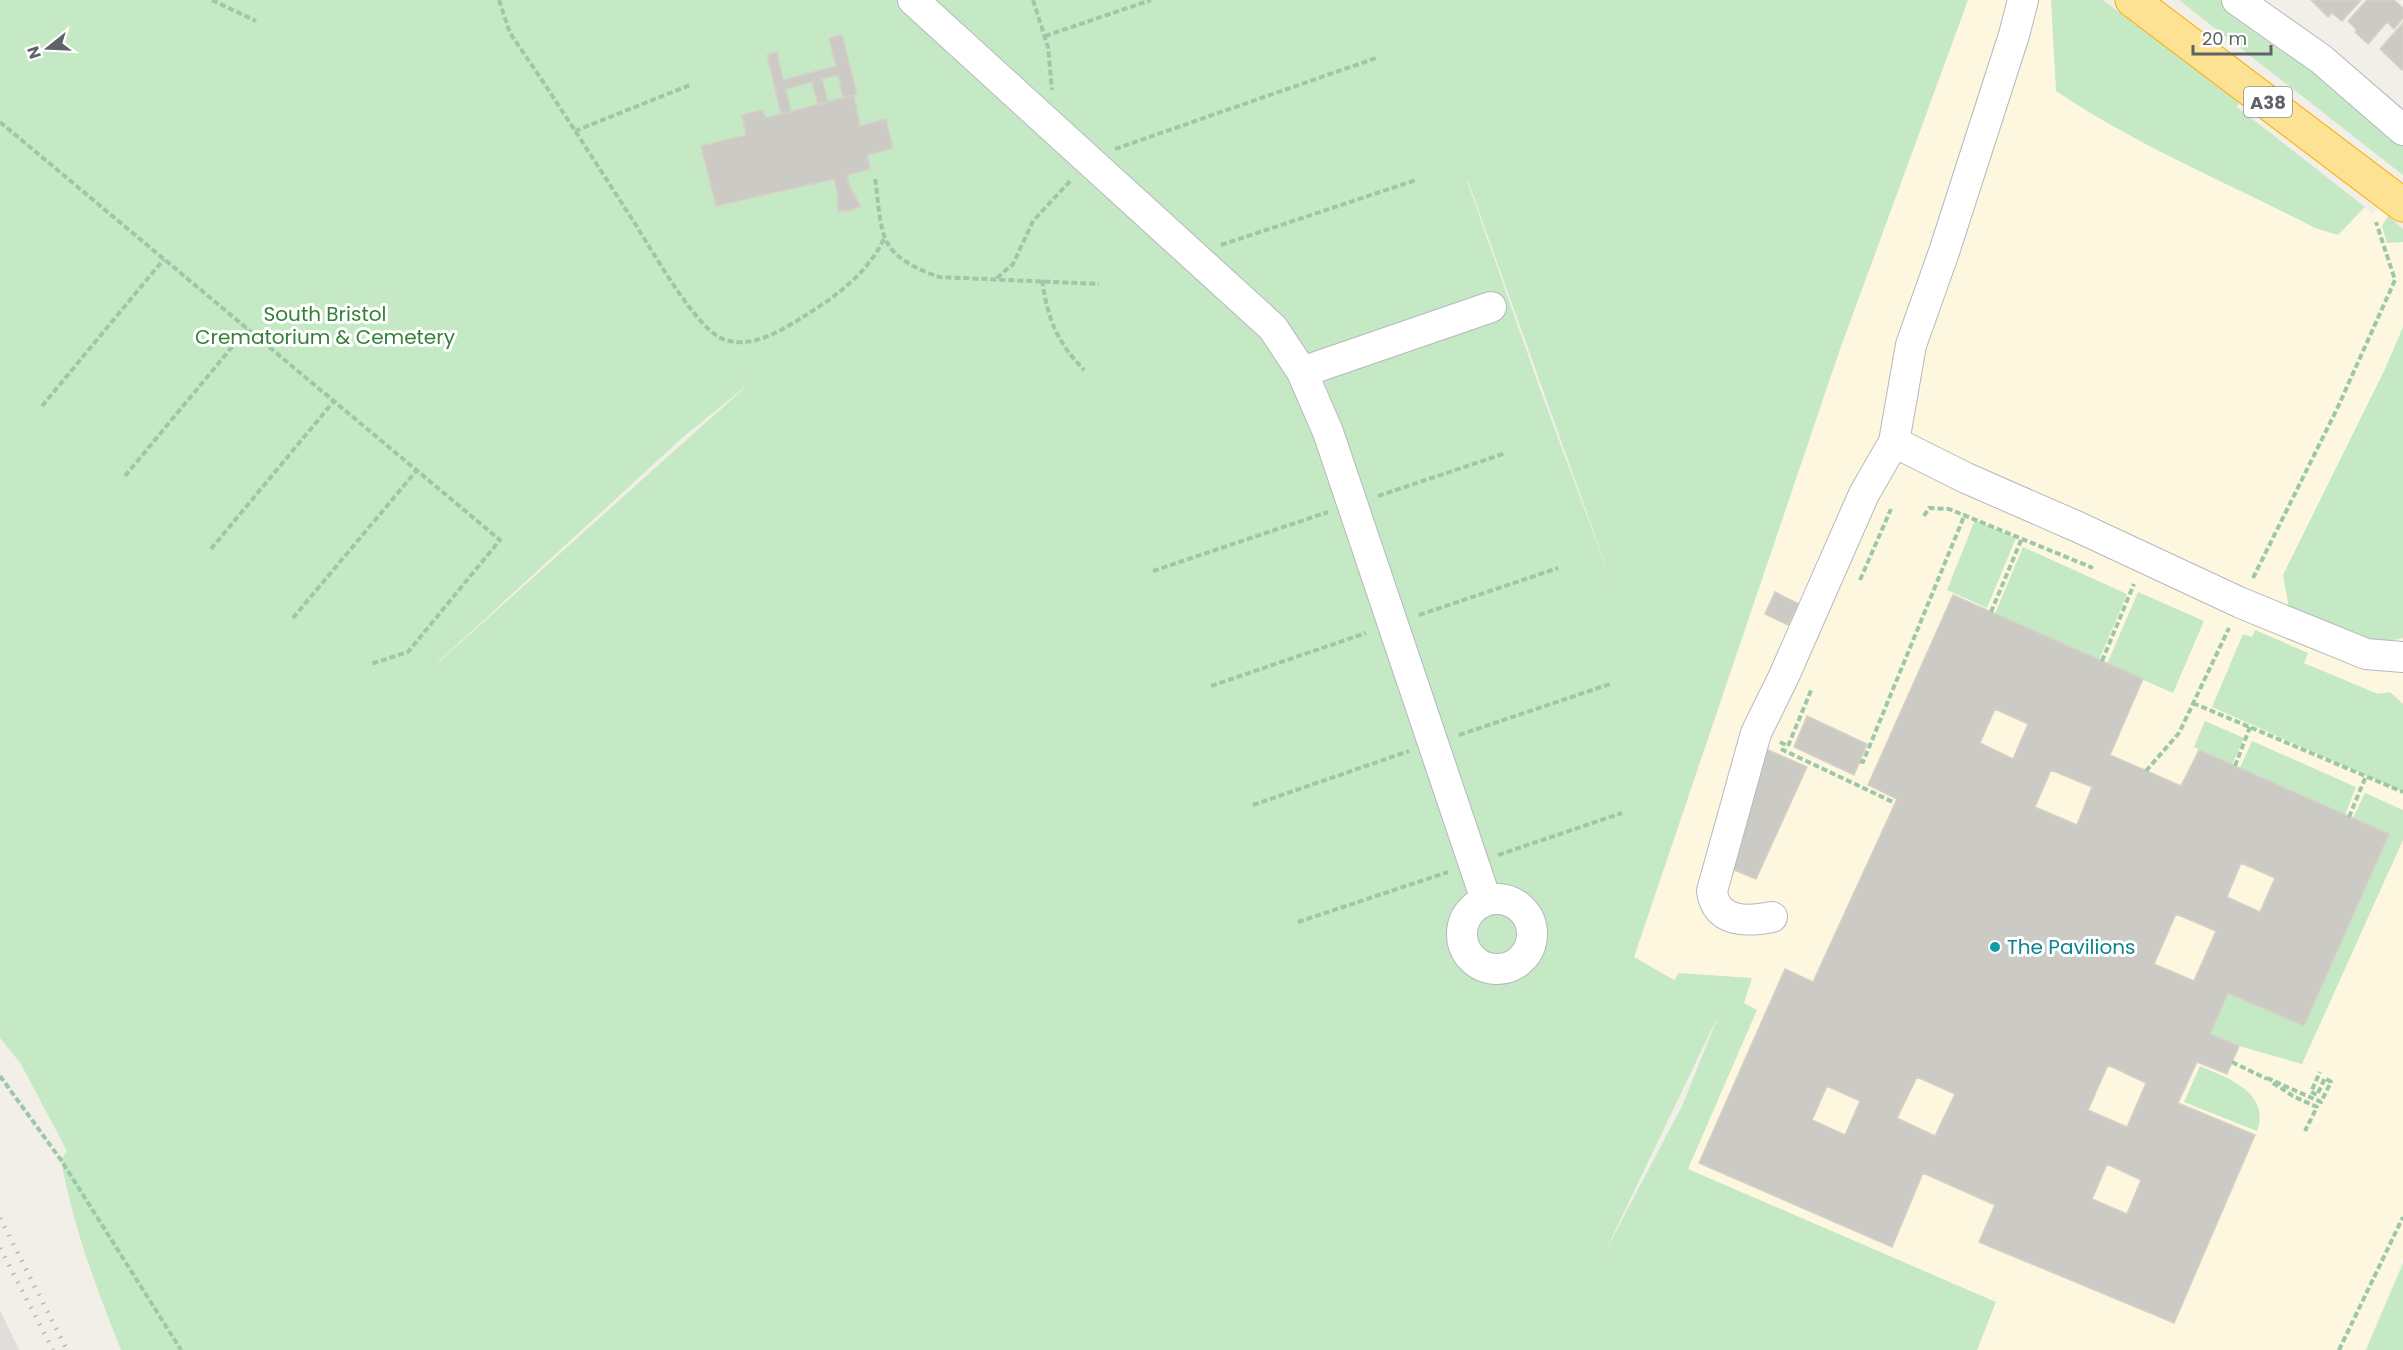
<svg xmlns="http://www.w3.org/2000/svg" width="2403" height="1350" viewBox="0 0 2403 1350" font-family="Poppins,sans-serif">
<style>
.commercial{fill:#fef7e0}
.industrial{fill:#e0deda}
.green{fill:#c5e8c5;fill-rule:evenodd}
.building{fill:#cccac5;stroke:#d6d1c6;stroke-width:1.5;fill-rule:evenodd}
.lines{fill:none;stroke-linecap:round;stroke-linejoin:round}
.minor-casing{stroke:#b5b8bc;stroke-width:32}
.highway-casing{stroke:#f9ab00;stroke-width:35}
.path{stroke:#9cc7a9;stroke-width:4;stroke-dasharray:6 3;stroke-linecap:butt}
.minor{stroke:#fff;stroke-width:30}
.highway{stroke:#fde293;stroke-width:33}
.rail{stroke:#b6b7b8;stroke-width:4.5;stroke-dasharray:1.5 8;stroke-linecap:butt}
.culture-dot{fill:#0f9aa8;stroke:#fff;stroke-width:2}
.labels{text-anchor:middle;dominant-baseline:central;stroke-width:6;stroke-linejoin:round;paint-order:stroke}
.shield{fill:#fff;stroke:#8f9295;stroke-width:1.5}
.shield-label{font-size:18px;font-weight:bold;fill:#5f6368}
.park-label{font-size:20px;fill:#348238;stroke:#fff}
.culture-label{font-size:20px;fill:#0d838f;stroke:#fff;text-anchor:start}
</style>
<rect width="100%" height="100%" fill="#f1efe8"/>
<path class="commercial" d="M1968 0H2103L2239 103 2237 107 2372 214 2378 208 2403 229V1260L2365 1350H1625L1591 1281 1683 1104 1722 1007 1634 957 1839 352Z"/>
<path class="industrial" d="M0 1310 19 1350H0Z"/>
<path class="green" d="M0 0H1968L1839 352 1634 957 1674 980 1679 973 1752 978 1744 1003 1757 1010 1688 1169 1996 1302 1977 1350H121C96 1288 73 1226 61 1160L67 1151 21 1064 0 1038ZM1467 181H1468L1616 594 1541 392ZM751 382 438 663H437L682 438ZM1717 1019 1683 1104 1602 1258 1716 1020Z
M2051 0H2103L2239 103 2237 107 2365 207 2338 235 2315 228C2229 183 2137 146 2056 91Z
M2179 0H2226L2403 138V175Z
M2388 216 2403 229V242L2387 243 2382 226Z
M2403 327V638C2369 648 2320 621 2289 608L2283 575 2384 371Z
M1975 520 2016 538 1987 608 1947 590Z
M2023 547 2127 594 2099 660 1995 614Z
M2138 592 2204 621 2173 693 2107 664Z
M2255 630 2308 653 2304 663 2378 694 2390 692 2403 704V792L2212 707 2243 634 2252 637Z
M2205 721 2244 738 2232 765 2194 747Z
M2252 741 2356 787 2345 815 2240 768Z
M2365 793 2403 810V840L2302 1064 2239 1046 2210 1034 2228 993 2304 1025 2389 834 2353 818Z
M2200 1066C2228 1078 2271 1093 2257 1131L2184 1102Z
M2403 1264V1350H2366Z"/>
<path class="building" d="M2311 0H2361L2342 21 2332 13 2328 17Z
M2367 0H2394L2403 8V18L2394 29 2387 22 2368 44 2355 32 2357 30 2348 21Z
M2403 23V69L2402 70 2380 49Z
M842 35 857 94 843 98 838 75 822 79 828 102 818 105 812 82 786 89 791 112 781 114 767 55 777 52 783 80 836 66 829 38Z
M854 95 860 126 886 119 893 148 867 155 870 169 847 175 850 188 861 206 851 211H838L837 191 834 179 716 206 701 146 746 135 742 115 762 110 766 118Z
M1775 592 1799 604 1788 625 1765 614Z
M1953 595 2143 679 2110 755 2181 786 2199 750 2389 834 2304 1026 2228 993 2210 1034 2239 1046 2227 1074 2197 1062 2178 1103 2255 1135 2174 1323 1979 1242 1995 1205 1923 1173 1892 1247 1699 1163 1785 969 1813 982 1897 799 1868 785ZM1995 709 2028 724 2013 759 1980 743ZM2051 770 2092 787 2077 825 2035 807ZM2241 863 2275 878 2260 912 2227 897ZM2176 914 2216 931 2194 981 2154 964ZM2108 1065 2146 1083 2127 1127 2088 1110ZM1917 1077 1955 1094 1935 1136 1897 1118ZM1827 1086 1860 1101 1845 1135 1812 1120ZM2107 1164 2141 1180 2127 1214 2092 1199Z
M1807 716 1867 744 1854 775 1794 747Z
M1766 749 1807 767 1756 879 1734 870Z"/>
<g class="lines">
<defs>
<path id="minor" d="M913 0 1273 328 1302 372 1328 432 1486 900
M2237 0 2321 59 2403 130
M1302 372 1491 307
M1894 442 1911 345 1944 252 2014 35 2023 0
M1462 934a35 35 0 1 1 70 0a35 35 0 1 1-70 0Z
M1772 917C1747 922 1716 923 1712 891L1756 733 1784 676 1864 494 1894 442 1966 478 2078 527 2241 603 2366 654 2403 657"/>
<path id="highway" d="M2132 0 2403 205"/>
</defs>
<use href="#minor" class="minor-casing"/>
<use href="#highway" class="highway-casing"/>
<path class="path" d="M212 0 256 21
M499 0 510 33C552 94 592 157 632 219 653 252 673 288 698 318 705 326 715 337 726 340 753 349 784 329 806 315 837 296 871 270 885 236
M1033 0 1048 47 1052 90
M1045 36 1151 0
M0 122 500 540 408 652 371 664
M575 131 690 85
M1115 149 1376 58
M875 179C878 196 879 231 888 244 898 261 922 271 939 277L1099 284
M1221 245 1416 180
M997 278 1013 264 1033 221 1071 180
M1042 280C1048 319 1056 341 1084 370
M42 406 164 259
M125 476 247 329
M1378 496 1506 453
M1924 516 1929 508 1949 509 2093 568
M211 549 334 401
M1153 571 1328 512
M2253 578 2337 409 2395 280 2376 222
M1860 580 1891 509
M1991 612 2022 538
M1419 615 1558 568
M293 618 417 470
M2102 661 2134 584
M1211 686 1366 633
M2193 703 2403 792
M1459 735 1610 684
M1780 742 1788 746 1812 688
M1781 749 1895 803
M1860 761 1863 762 1965 514
M2235 766 2250 727
M2146 771 2179 733 2229 628
M1253 805 1409 751
M2349 817 2366 776
M1498 855 1622 813
M1298 922 1448 872
M2232 1062 2267 1079
M0 1076 61 1160 181 1350
M2267 1078 2321 1102 2331 1082 2325 1078 2317 1095 2311 1092 2320 1072
M2273 1083 2293 1096 2317 1107 2305 1131
M2339 1350 2403 1217"/>
<use href="#minor" class="minor"/>
<use href="#highway" class="highway"/>
<path class="rail" d="M0 1218 67 1350
M0 1248 53 1350"/>
</g>
<circle class="culture-dot" cx="1995" cy="947" r="6"/>
<g class="labels">
<rect class="shield" x="2244" y="87" width="48" height="30" rx="4.5"/>
<g class="shield-label">
<text x="2268" y="102">A38</text>
</g>
<g class="park-label">
<text x="325" y="314">South Bristol<tspan x="325" dy="23">Crematorium &amp; Cemetery</tspan></text>
</g>
<g class="culture-label">
<text x="2007" y="947">The Pavilions</text>
</g>
</g>
<g transform="translate(48 48) rotate(252)" stroke="#ffffff" stroke-width="4.5" paint-order="stroke">
<path d="M0-4.5L10 22L0 15L-10 22Z" fill="#5f6368"/>
<text y="-9" font-size="16" font-weight="bold" text-anchor="middle" fill="#5f6368">N</text>
</g>
<path d="M2193 45v9h78v-9" fill="none" stroke="#5f6368" stroke-width="3"/>
<text x="2202" y="45" font-size="18" fill="#5f6368" stroke="#ffffff" stroke-width="4.5" paint-order="stroke">20 m</text>
</svg>
